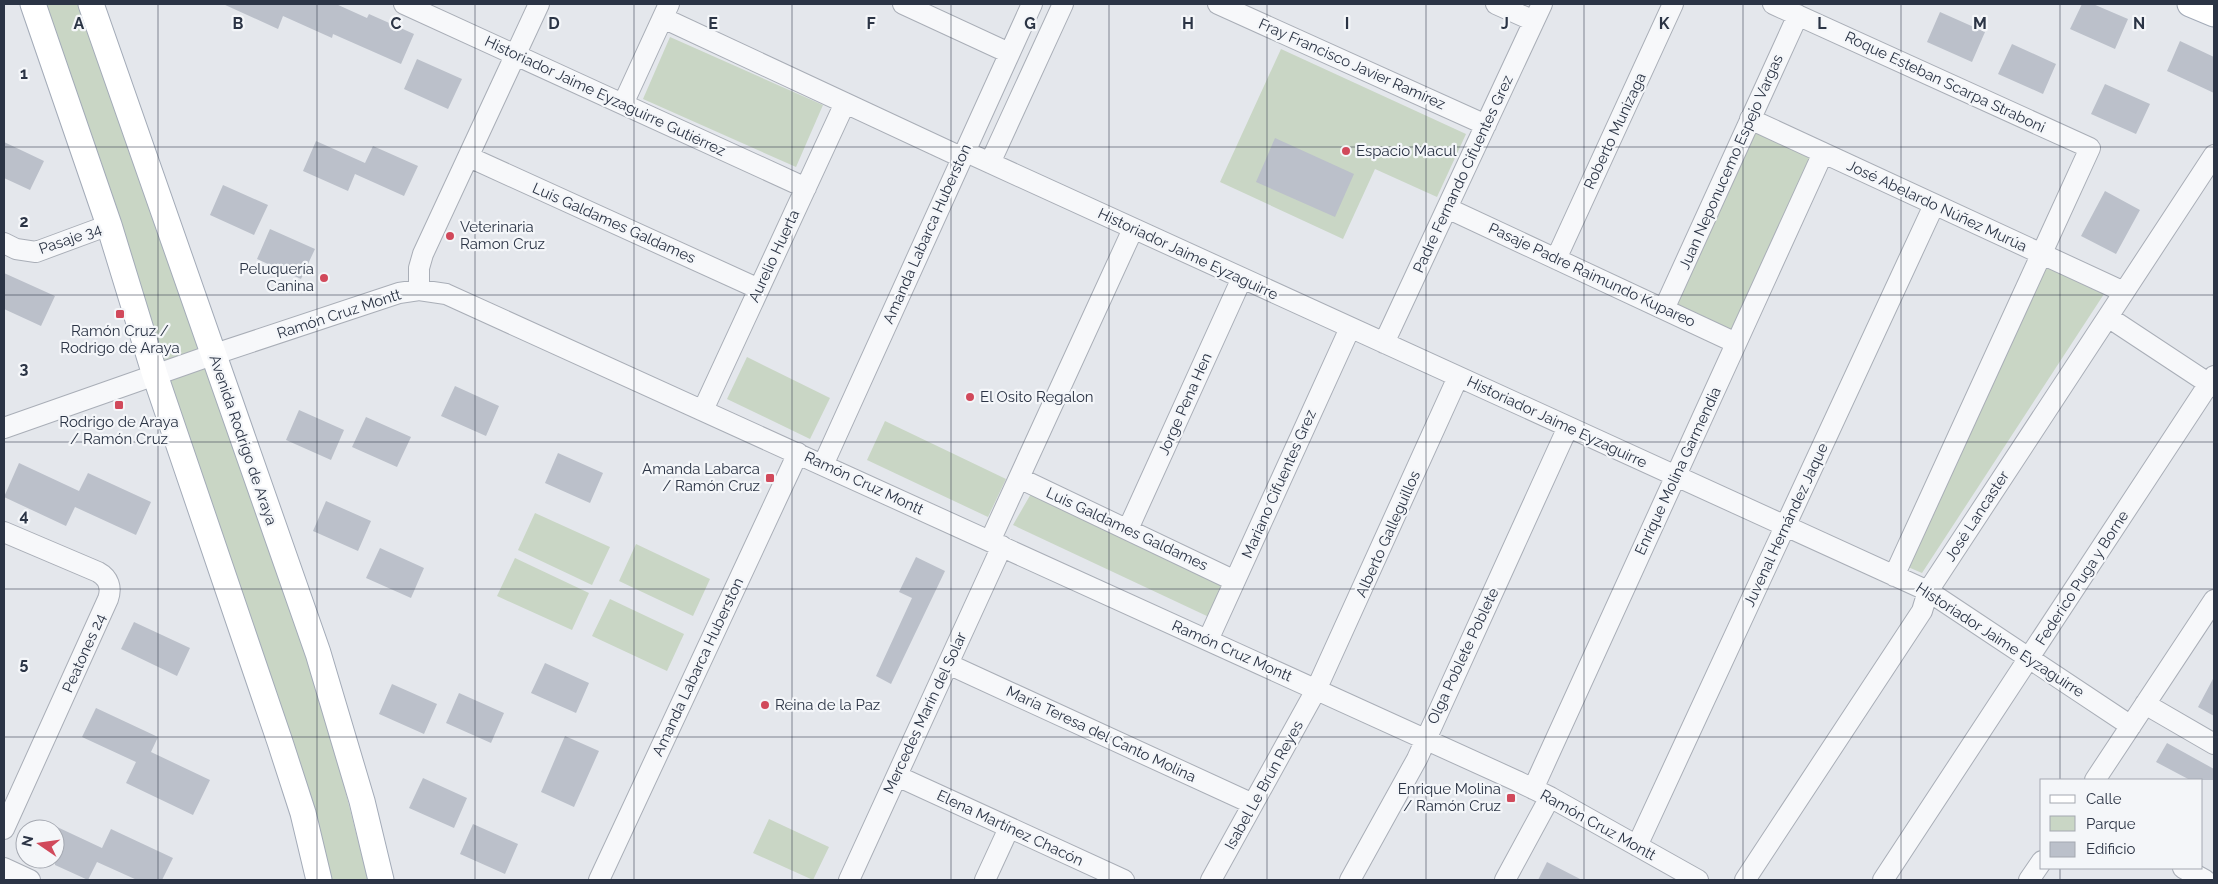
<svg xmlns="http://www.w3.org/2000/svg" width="2218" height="884" viewBox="0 0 2218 884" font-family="Raleway,sans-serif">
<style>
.green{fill:#c9d6c5}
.building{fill:#bbc0ca}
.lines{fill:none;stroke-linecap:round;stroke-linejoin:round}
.minor-casing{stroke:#a9aeb7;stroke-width:22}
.major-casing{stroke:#a3abb8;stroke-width:27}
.minor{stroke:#f7f8fa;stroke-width:20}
.major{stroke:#fff;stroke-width:25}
.grid{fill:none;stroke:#2b3445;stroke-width:1;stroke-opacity:0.55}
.poi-dot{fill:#d1495b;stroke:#f4f6f9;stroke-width:2}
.labels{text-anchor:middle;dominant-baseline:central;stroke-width:4.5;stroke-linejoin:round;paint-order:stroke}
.street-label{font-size:15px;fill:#2b3445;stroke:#f4f6f9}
.poi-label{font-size:15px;fill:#2b3445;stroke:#f4f6f9;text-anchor:start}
.grid-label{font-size:16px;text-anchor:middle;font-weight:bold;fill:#2b3445;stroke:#f4f6f9;stroke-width:4.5;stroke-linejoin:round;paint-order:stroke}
</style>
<rect width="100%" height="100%" fill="#e4e7ec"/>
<path class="green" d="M42 4H83L311 656 368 880H330Z
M670 37 823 105 796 167 643 99Z
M1281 49 1466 134 1437 197 1375 169 1343 239 1220 182Z
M1754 126 1816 156 1736 336 1670 305Z
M2046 267 2104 294 1922 573 1908 567Z
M747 357 830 398 810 439 727 399Z
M885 421 1006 479 988 517 867 460Z
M1032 492 1228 582 1209 617 1013 525Z
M535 513 610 547 592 585 518 550Z
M636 544 710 579 693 616 619 581Z
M515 558 589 593 572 630 497 596Z
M610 599 684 634 667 671 592 636Z
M769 819 829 847 813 880 753 853Z"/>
<path class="building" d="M223 4H336L367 18 369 14 414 34 401 64 333 34 332 38 283 16 278 29Z
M2082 4H2093L2128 19 2115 49 2070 29Z
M1940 12 1985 32 1972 62 1927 42Z
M2180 41 2214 57V93L2167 71Z
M2012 44 2056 64 2043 94 1998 74Z
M417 59 462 79 448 109 404 89Z
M2105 84 2150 104 2136 134 2091 114Z
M1275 138 1354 174 1335 217 1256 182Z
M316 141 365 163 373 146 418 166 404 196 355 174 348 191 303 171Z
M4 142 44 161 30 190 4 178Z
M223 185 268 205 254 235 210 215Z
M2105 191 2140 210 2116 254 2081 236Z
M270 229 315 249 301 279 257 259Z
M4 273 55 296 41 326 4 309Z
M455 386 499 406 486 436 441 416Z
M299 410 344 430 331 460 286 440Z
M366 417 411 437 397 467 352 447Z
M558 453 603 473 590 503 545 483Z
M19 463 79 491 88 473 151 502 136 535 75 507 66 526 4 497Z
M326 501 371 521 358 551 313 531Z
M380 548 424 568 411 598 366 578Z
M916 557 945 571 891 684 876 676 912 598 899 592Z
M134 622 190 648 177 676 121 649Z
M545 663 589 683 576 713 531 693Z
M2214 677V716L2198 707Z
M392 684 437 704 424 734 379 714Z
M459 693 504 713 491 743 446 723Z
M96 708 158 737 151 752 210 780 193 815 126 783 136 762 82 737Z
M565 736 599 751 574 807 541 792Z
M2167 743 2214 769V780H2190L2156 762Z
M423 778 467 798 454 828 409 808Z
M473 824 518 844 505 874 460 854Z
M55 826 102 848 111 829 173 858 162 880H137L97 862 88 880 55 865Z
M1547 862 1582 880H1538Z"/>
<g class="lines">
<defs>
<path id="minor" d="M404 4 806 188
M903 4 1009 53
M1218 4 1486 125
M1496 4 1534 21
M1773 4 2090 148 1894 576
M663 18 961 157
M623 104 669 4
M1750 119 2124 292
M964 151 1928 591 2131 726
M469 157 759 289
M990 163 1063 4
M1447 208 1736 343
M4 243 16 249 36 252 109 225
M1556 259 1673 4
M419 290V268L423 254 539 4
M1664 309 1798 15
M2108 317 2214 387
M1384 343 1542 4
M703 410 845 103
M4 428 212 355 399 293 419 290 446 294 1517 781 1550 797 1698 880
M823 465 1032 4
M1019 478 1235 581
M1128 529 1242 278
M4 532 98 572C109 578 112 588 108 599L4 829
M990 541 1133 229
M1208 640 1350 328
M948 664 1253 804
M2145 704 2214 744
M897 776 1124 880
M2095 780 2214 600
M1533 789 1823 153
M1637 846 1934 205
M4 868 30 880
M2183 868 2205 880
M599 880 798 453
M849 880 1002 546
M985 880 1009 828
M1211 880 1316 690 1458 377
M1350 880 1417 759 1568 427
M1505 880 1550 797
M1745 880 1922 611 1928 591 2214 155
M1883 880 2214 376
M2029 880 2042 861"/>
<path id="major" d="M33 4 109 225 155 375 280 742 303 813 319 880
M91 4 318 653 362 801 381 880
M2190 4 2214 14"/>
</defs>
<use href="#minor" class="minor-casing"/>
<use href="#major" class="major-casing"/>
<use href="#minor" class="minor"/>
<use href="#major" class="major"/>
</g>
<path class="grid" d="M158 4V880M317 4V880M475 4V880M634 4V880M792 4V880M951 4V880M1109 4V880M1267 4V880M1426 4V880M1584 4V880M1743 4V880M1901 4V880M2060 4V780M4 147H2214M4 295H2214M4 442H2214M4 589H2214M4 737H2214M2060 868V880"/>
<g class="poi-dot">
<circle cx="1346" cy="151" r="5"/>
<circle cx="450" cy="236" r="5"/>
<circle cx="324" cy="278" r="5"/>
<rect x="115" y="309" width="10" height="10" rx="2.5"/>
<circle cx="970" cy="397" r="5"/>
<rect x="114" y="400" width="10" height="10" rx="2.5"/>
<rect x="765" y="473" width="10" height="10" rx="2.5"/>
<circle cx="765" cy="705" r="5"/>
<rect x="1506" y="793" width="10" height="10" rx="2.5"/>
</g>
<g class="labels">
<g class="street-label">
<text transform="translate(1352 64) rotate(24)">Fray Francisco Javier Ramírez</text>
<text transform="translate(1945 82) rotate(25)">Roque Esteban Scarpa Straboni</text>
<text transform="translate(605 96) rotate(25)">Historiador Jaime Eyzaguirre Gutiérrez</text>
<text transform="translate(1615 131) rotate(-65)">Roberto Munizaga</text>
<text transform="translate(1731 162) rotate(-66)">Juan Neponucemo Espejo Vargas</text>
<text transform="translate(1463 174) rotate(-65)">Padre Fernando Cifuentes Grez</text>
<text transform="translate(1937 206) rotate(25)">José Abelardo Núñez Murúa</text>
<text transform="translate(614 223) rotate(24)">Luis Galdames Galdames</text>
<text transform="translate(927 234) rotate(-66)">Amanda Labarca Huberston</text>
<text transform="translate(70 239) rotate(-19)">Pasaje 34</text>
<text transform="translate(1188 254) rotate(25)">Historiador Jaime Eyzaguirre</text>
<text transform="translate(774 256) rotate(-65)">Aurelio Huerta</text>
<text transform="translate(1592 275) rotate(25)">Pasaje Padre Raimundo Kupareo</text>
<text transform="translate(339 314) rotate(-18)">Ramón Cruz Montt</text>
<text transform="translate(1185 404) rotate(-66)">Jorge Pena Hen</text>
<text transform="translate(1557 422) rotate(25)">Historiador Jaime Eyzaguirre</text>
<text transform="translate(243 440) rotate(71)">Avenida Rodrigo de Araya</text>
<text transform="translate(1678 471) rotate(-65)">Enrique Molina Garmendia</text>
<text transform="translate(864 483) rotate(25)">Ramón Cruz Montt</text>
<text transform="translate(1279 484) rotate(-66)">Mariano Cifuentes Grez</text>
<text transform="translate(1977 516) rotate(-57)">José Lancaster</text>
<text transform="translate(1786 525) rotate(-65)">Juvenal Hernández Jaque</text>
<text transform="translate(1127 529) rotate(25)">Luis Galdames Galdames</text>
<text transform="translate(1388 534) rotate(-66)">Alberto Galleguillos</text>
<text transform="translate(2082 578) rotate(-57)">Federico Puga y Borne</text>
<text transform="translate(2000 640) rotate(33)">Historiador Jaime Eyzaguirre</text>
<text transform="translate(1232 651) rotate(24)">Ramón Cruz Montt</text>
<text transform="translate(84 653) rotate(-66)">Peatones 24</text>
<text transform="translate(1463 656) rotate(-65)">Olga Poblete Poblete</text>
<text transform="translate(698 667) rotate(-65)">Amanda Labarca Huberston</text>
<text transform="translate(925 713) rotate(-65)">Mercedes Marín del Solar</text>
<text transform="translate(1101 734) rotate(25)">María Teresa del Canto Molina</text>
<text transform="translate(1264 785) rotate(-61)">Isabel Le Brun Reyes</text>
<text transform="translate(1598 825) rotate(29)">Ramón Cruz Montt</text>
<text transform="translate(1010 828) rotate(25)">Elena Martínez Chacón</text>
</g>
<g class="poi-label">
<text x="1356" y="151">Espacio Macul</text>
<text x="460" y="227">Veterinaria<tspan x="460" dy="17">Ramon Cruz</tspan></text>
<text x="314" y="269" text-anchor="end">Peluquería<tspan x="314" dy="17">Canina</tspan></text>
<text x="120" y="331" text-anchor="middle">Ramón Cruz /<tspan x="120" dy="17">Rodrigo de Araya</tspan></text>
<text x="980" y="397">El Osito Regalon</text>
<text x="119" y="422" text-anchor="middle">Rodrigo de Araya<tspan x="119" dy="17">/ Ramón Cruz</tspan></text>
<text x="760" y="469" text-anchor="end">Amanda Labarca<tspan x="760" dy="17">/ Ramón Cruz</tspan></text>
<text x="775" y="705">Reina de la Paz</text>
<text x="1501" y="789" text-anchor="end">Enrique Molina<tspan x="1501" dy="17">/ Ramón Cruz</tspan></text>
</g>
</g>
<g class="grid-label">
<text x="79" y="29">A</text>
<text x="238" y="29">B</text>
<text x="396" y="29">C</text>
<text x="554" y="29">D</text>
<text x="713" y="29">E</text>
<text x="871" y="29">F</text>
<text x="1030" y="29">G</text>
<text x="1188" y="29">H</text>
<text x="1347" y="29">I</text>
<text x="1505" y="29">J</text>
<text x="1664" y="29">K</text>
<text x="1822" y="29">L</text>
<text x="1980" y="29">M</text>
<text x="2139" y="29">N</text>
<text x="24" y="79">1</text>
<text x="24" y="227">2</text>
<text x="24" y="374">3</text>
<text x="24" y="521">4</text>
<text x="24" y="669">5</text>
</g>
<rect width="2218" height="884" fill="none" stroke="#2b3445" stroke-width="10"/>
<rect x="2040" y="779" width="162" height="90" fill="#f4f6f9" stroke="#a4a8b1"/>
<rect x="2050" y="795" width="25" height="8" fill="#ffffff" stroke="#a4a8b1"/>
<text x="2086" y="804" font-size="15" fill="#2b3445">Calle</text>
<rect x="2050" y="816" width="25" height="15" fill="#c9d6c5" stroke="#a4a8b1"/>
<text x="2086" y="829" font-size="15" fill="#2b3445">Parque</text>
<rect x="2050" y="842" width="25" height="15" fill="#bbc0ca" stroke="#a4a8b1"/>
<text x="2086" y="854" font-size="15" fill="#2b3445">Edificio</text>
<g transform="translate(40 844) rotate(283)"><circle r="24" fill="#f4f6f9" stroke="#a4a8b1"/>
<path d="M0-4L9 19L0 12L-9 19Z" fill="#d1495b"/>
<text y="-8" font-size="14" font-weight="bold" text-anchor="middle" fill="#2b3445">N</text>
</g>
</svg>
